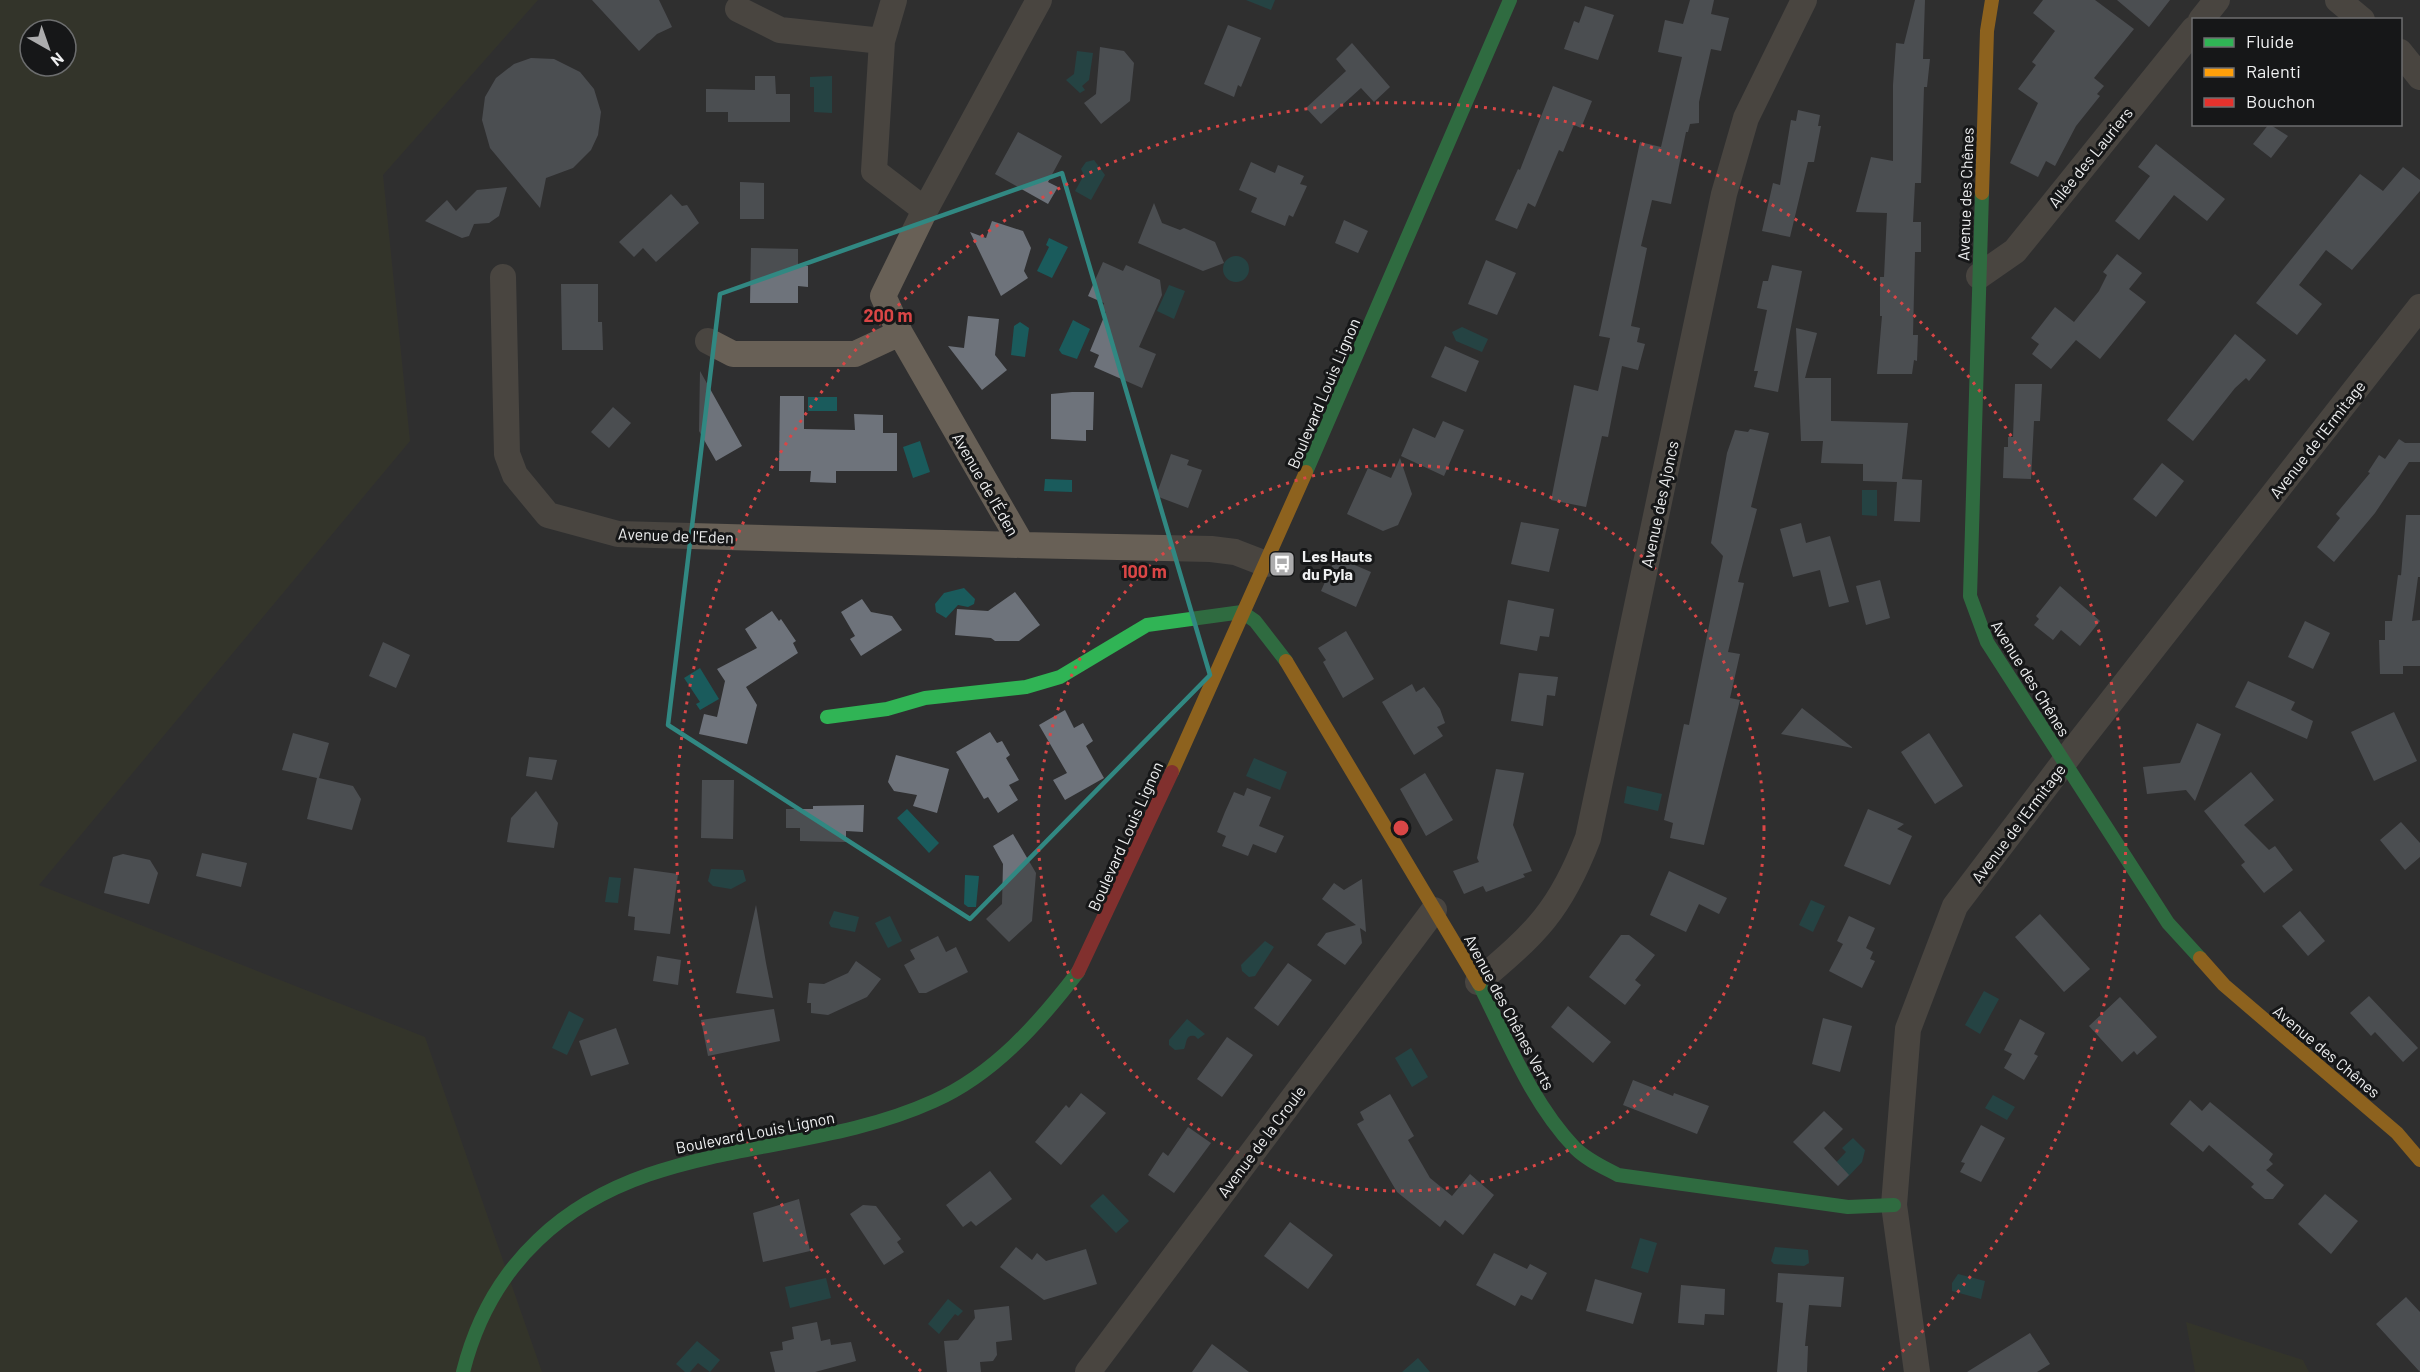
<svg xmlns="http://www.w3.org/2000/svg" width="2420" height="1372" viewBox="0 0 2420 1372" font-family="Barlow,sans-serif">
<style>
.green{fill:#393a25;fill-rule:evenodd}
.water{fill:#1a5b5c}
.building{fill:#6e737b}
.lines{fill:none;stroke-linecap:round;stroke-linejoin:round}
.street{stroke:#686056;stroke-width:26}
.fast{stroke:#30b455;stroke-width:14}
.slow{stroke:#ff9f0a;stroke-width:14}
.jam{stroke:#e5322d;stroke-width:14}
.marked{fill:none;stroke:#318882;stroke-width:4.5;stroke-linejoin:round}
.ring{fill:none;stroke:#da4646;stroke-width:3;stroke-dasharray:3 6}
.labels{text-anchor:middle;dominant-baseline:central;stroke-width:6;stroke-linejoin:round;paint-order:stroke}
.street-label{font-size:16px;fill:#eff0f1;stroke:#161718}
.poi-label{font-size:16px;font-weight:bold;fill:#eff0f1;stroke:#161718;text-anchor:start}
.centre{fill:#da4646;stroke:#161718;stroke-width:3}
.ring-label{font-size:18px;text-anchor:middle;font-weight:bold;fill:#da4646;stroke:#161718;stroke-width:6;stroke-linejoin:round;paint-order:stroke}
</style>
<rect width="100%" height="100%" fill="#2f2f30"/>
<path class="green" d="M0 0H538L383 175 410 441 39 885 425 1037 542 1372H0ZM30 30H66V66H30Z
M2186 1322 2303 1360 2309 1372H2195Z"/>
<path class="water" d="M1246 0H1275L1271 10Z
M1077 51 1093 53 1089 80 1082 86 1085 90 1080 93 1066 80 1074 74Z
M832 76V113L814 112V87H810V77Z
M1094 160 1105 175 1091 200 1075 191 1084 175 1081 169 1086 162Z
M1049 238 1068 247 1052 278 1037 271 1049 247 1046 245Z
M1223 269a13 13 0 1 1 26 0a13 13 0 1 1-26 0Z
M1169 285 1185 291 1174 319 1157 311Z
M1073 320 1090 329 1077 359 1062 354 1059 350Z
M1020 322 1029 328 1025 357 1011 355 1014 326Z
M1462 327 1488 339 1482 352 1456 341 1452 332Z
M808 397H837V411H808Z
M920 441 930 472 913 478 903 447Z
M1045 479 1072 480V492L1044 491Z
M1862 490H1877V516L1862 515Z
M964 588 975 599 974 604 968 607 958 605 946 618 936 612 935 604 944 593Z
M700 668 719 699 700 710 696 704 700 702 684 678Z
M1254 758 1287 772 1280 790 1246 776Z
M1627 786 1662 794 1658 811 1624 803Z
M907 809 939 843 929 853 897 818Z
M711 869 743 870 746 881 731 889 713 886 708 881Z
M965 875 979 876 976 907H968L964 904Z
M609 877 621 878 618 903 605 902Z
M1811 900 1825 906 1813 932 1799 925Z
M834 911 859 917 855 932 831 927 829 923Z
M890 916 902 941 888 948 875 923Z
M1265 941 1274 947 1255 976 1249 977 1242 971 1241 965Z
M1984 991 1999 999 1980 1034 1965 1025Z
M569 1011 584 1019 567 1055 552 1048Z
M1187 1019 1205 1034 1198 1039 1195 1036C1185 1034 1187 1043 1184 1049L1175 1050 1169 1045V1040Z
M1411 1048 1428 1077 1412 1087 1395 1058Z
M1993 1095 2015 1107 2007 1120 1985 1108Z
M1853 1138 1865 1150 1862 1162 1845 1180 1832 1167 1846 1152 1842 1148Z
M1103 1194 1129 1221 1116 1233 1090 1206Z
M1640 1238 1657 1243 1648 1273 1631 1268Z
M1775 1247 1808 1250 1809 1263 1804 1266 1774 1264 1771 1261Z
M1958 1274 1985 1281 1981 1299 1952 1291V1283Z
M826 1278 831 1298 790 1308 785 1287Z
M948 1299 963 1311 958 1316 955 1314 939 1334 928 1324Z
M697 1341 720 1360 710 1372 698 1363 690 1372H685L676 1364Z
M1418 1358 1430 1372H1402Z"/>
<path class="building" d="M592 0H659L672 27 657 34 639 51Z
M1690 0H1714L1711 14 1729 18 1721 51 1711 49 1699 102V123L1690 124 1688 132H1686L1671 204 1652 200 1641 246 1647 248 1631 326 1640 328 1637 342 1645 344 1638 370 1622 366 1608 437 1602 436 1586 507 1551 500 1574 385 1598 391 1610 338 1599 336 1640 142 1661 147 1682 57 1658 52 1665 20 1683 24Z
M1915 0H1925L1923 59H1930L1927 87H1924L1921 183H1915L1913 222H1921V252H1915L1913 335H1918L1917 361 1914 360 1912 374H1877L1882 316H1880V277H1884L1887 213 1856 212 1871 157 1893 161V85L1896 43 1904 44Z
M2043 0H2095L2134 29 2094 78 2104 86 2097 94 2100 96 2076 126 2055 166 2046 161 2038 177 2010 163 2038 103 2018 89 2036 65 2032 62 2055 31 2033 13Z
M2117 0H2170L2149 27Z
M1585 6 1614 15 1598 60 1564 49 1574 21 1579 23Z
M1228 25 1261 38 1241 87 1238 85 1234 97 1204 84Z
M1352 43 1390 87 1374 102 1361 88 1321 124 1306 108 1346 71 1336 59Z
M1100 47 1124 51 1134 63 1130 101 1101 124 1084 103 1096 94Z
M531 58 554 59 580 72 594 89 601 112 598 135 591 150 573 168 546 178 540 208 490 148 482 120 485 97 496 78 514 64Z
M755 76H775L776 94H790V122H728V112H706V89L755 90Z
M1553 86 1592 101 1581 128 1574 125 1563 152 1559 150 1535 207 1528 203 1517 229 1495 220 1518 169 1520 170Z
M1798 110 1820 115 1818 126H1821L1814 162H1808L1790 237 1762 231 1773 183 1780 185 1791 120 1796 121Z
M2269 124 2288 136 2271 158 2253 144Z
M1018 132 1062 156 1048 182 1058 187 1048 204 995 174Z
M2156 144 2225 199 2207 221 2174 195 2139 240 2115 221 2150 176 2138 167Z
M1251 162 1275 173 1278 165 1304 176 1300 184 1307 186 1293 217 1289 215 1285 226 1251 212 1257 198 1239 190Z
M2403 167 2420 180V191L2352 270 2326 250 2299 285 2322 304 2297 335 2256 303 2360 174 2383 191Z
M740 182 764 183V219H740Z
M507 187 499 216 489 223 474 224 469 236 462 238 425 221 447 200 456 211 477 190Z
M671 194 682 206 687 205 699 223 656 262 643 248 634 257 619 242Z
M1154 203 1162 223 1180 230 1184 228 1215 242 1224 263 1203 271 1138 243Z
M1344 220 1368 231 1358 253 1335 243Z
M992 221 1023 231 1031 248 1024 271 1028 278 1001 296 970 232 986 238Z
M751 248 798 249V266H808V287L798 286V303H750Z
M2117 254 2142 273 2129 289 2146 302 2100 359 2076 340 2051 369 2032 354 2039 344 2031 338 2055 307 2074 322 2099 291 2107 275 2103 272Z
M1486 260 1516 273 1497 315 1468 304Z
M1103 262 1123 271 1126 265 1160 280 1162 295 1139 347 1156 354 1142 388 1094 367 1099 355 1090 351 1106 312 1101 310 1104 303 1088 296Z
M1772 265 1802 271 1778 392 1754 387 1758 371H1754L1767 310 1757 308 1763 281H1768Z
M561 284H598V322H602L603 350H562Z
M968 316 999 319 995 355 1007 370 982 390 948 346 964 348Z
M1796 328 1817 333 1805 378H1831V421L1908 423 1902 479 1922 480 1920 522 1894 521 1897 482 1863 481V464L1821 463 1823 441H1801Z
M2235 334 2266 360 2249 381 2246 378 2235 388 2193 441 2167 420Z
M1445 346 1479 361 1466 392 1431 377Z
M700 371 742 446 716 461 699 431Z
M2015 384H2042L2040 421H2034L2031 479 2003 478 2004 447H2008V437H2013Z
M1072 392H1094L1093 430H1086V441L1051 439V394Z
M780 396H804V429L855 430 854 414 883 415V433H897V471H836V483L810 482 811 471H779Z
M613 407 631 423 609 448 591 432Z
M1443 421 1464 430 1444 476 1401 456 1413 428 1435 438Z
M1750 429 1769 433 1751 507 1757 509 1738 582 1744 583 1728 652 1740 654 1730 698 1740 700 1704 845 1670 838 1673 823 1664 820 1684 724 1689 725 1723 556 1711 543 1727 453 1735 430 1748 432Z
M2399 439 2405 443H2420V462H2409L2375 513 2334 562 2317 547 2340 518 2336 514 2370 473 2368 472 2379 455 2385 459Z
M1171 454 1189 460 1187 465 1202 470 1188 508 1156 496Z
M1400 458 1412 494 1398 525 1383 531 1347 514 1368 468 1391 478Z
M2162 463 2184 481 2156 517 2133 499Z
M2406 515H2420V577L2401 576Z
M1521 522 1559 529 1549 572 1511 564Z
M1801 523 1806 543 1830 536 1849 602 1829 607 1820 570 1793 577 1780 529Z
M1336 557 1371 572 1356 607 1321 591Z
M2398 575 2418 577 2412 621 2420 620V666H2403V674H2380L2379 640H2385V621H2392Z
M1880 580 1890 618 1866 625 1856 586Z
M2060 586 2100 621 2080 646 2061 630 2053 640 2034 625 2039 619 2036 616Z
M1015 592 1040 625 1019 641H995L991 638 955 635 957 609 988 611Z
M862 599 871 612 892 616 902 630 861 656 850 639 855 636 841 612Z
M1508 600 1554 609 1549 637 1540 636 1537 651 1500 644Z
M772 611 779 621 781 619 796 641 793 643 798 653 746 687 757 705 747 744 699 734 704 714 717 717 725 681 717 669 757 648 745 629Z
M2305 621 2330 633 2313 669 2288 657Z
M1346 631 1374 679 1343 698 1323 662 1326 660 1318 648Z
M383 642 410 655 396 688 369 676Z
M1519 673 1558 677 1555 696 1547 695 1543 726 1511 721Z
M2248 681 2295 702 2291 710 2313 721 2307 739 2235 707Z
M1412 684 1416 692 1424 687 1440 709 1445 723 1437 727 1443 736 1414 755 1382 702Z
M1802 708 1853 748 1781 734Z
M1065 710 1074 728 1083 723 1093 741 1086 746 1104 778 1065 800 1053 780 1067 773 1039 725Z
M2394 712 2417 761 2374 781 2351 732Z
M2197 723 2221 734 2195 801 2186 790 2147 794 2143 767 2180 763Z
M990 732 997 743 1002 741 1010 755 1006 758 1019 780 1009 785 1018 800 998 813 988 797 984 799 956 752Z
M293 733 329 743 319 778 353 786 361 799 352 830 307 819 317 778 282 770Z
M1929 733 1963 786 1935 804 1901 752Z
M896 755 949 769 937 813 913 806 917 795 894 791 888 782Z
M529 757 557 760 552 780 526 776Z
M1496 769 1524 773 1513 825 1532 871 1523 874 1525 877 1486 892 1483 886 1464 894 1453 871 1479 862 1477 858Z
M2251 772 2274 800 2244 825 2269 850 2275 846 2293 870 2264 893 2241 865 2245 862 2204 811Z
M1425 773 1453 820 1426 836 1400 789Z
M702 780H734L733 839 701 838Z
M1247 788 1271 797 1259 826 1284 836 1276 853 1253 844 1248 856 1222 846 1226 836 1217 832 1225 812 1234 792 1244 796Z
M536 791 558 823 554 848 507 842 511 818Z
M864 805 863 832 846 831V842L800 841V828H786V809H813V806Z
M1868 809 1904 824 1897 829 1912 836 1890 885 1844 866Z
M2401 822 2420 843V857L2405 870 2380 840Z
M1013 834 1036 873 1032 921 1009 942 986 919 1002 904 1003 864 993 846Z
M202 853 247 863 241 887 196 876Z
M123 854 150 860 158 873 149 904 104 893 113 857Z
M634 868 678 874 670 934 634 930 635 917 628 916Z
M1669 871 1727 898 1719 914 1699 904 1686 932 1650 915Z
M1362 879 1366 932 1360 928 1362 943 1345 965 1317 945 1326 933 1356 925 1322 899 1334 883 1344 890Z
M756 905 766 963 773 998 736 993Z
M2300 911 2325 941 2308 956 2282 926Z
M2040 914 2090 969 2064 992 2015 937Z
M1849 916 1875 928 1866 948 1873 952 1870 959 1875 961 1862 988 1829 971 1843 944 1837 941Z
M1621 935H1629L1655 955 1635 980 1641 985 1625 1005 1589 977Z
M938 936 946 952 956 947 968 972 926 993H919L904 965 915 959 910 950Z
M657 956 681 960 678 985 653 981Z
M856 961 881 979 867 997 828 1015 811 1013V1003H807L809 983 824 984 848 973Z
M1288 963 1312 980 1278 1026 1254 1008Z
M2369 996 2418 1048 2403 1062 2375 1032 2371 1036 2350 1013Z
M2120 997 2157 1037 2137 1055 2134 1051 2122 1062 2089 1026Z
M1568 1006 1611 1042 1593 1063 1551 1027Z
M774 1009 780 1041 708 1056 701 1020Z
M1823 1018 1852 1026 1840 1072 1812 1064Z
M2020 1019 2045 1033 2034 1054 2038 1056 2024 1080 2004 1068 2012 1054 2004 1050Z
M616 1028 629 1064 591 1076 579 1041Z
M1227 1037 1253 1055 1222 1097 1197 1079Z
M1633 1080 1673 1096 1674 1093 1709 1106 1697 1134 1623 1105Z
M1081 1093 1106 1113 1061 1165 1035 1142 1066 1105 1069 1108Z
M1390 1094 1414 1136 1408 1140 1430 1178 1452 1196 1470 1174 1494 1195 1463 1235 1445 1220 1440 1227 1397 1192 1357 1124 1364 1120 1360 1112Z
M2190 1100 2202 1111 2210 1102 2273 1154 2269 1160 2273 1164 2266 1170 2284 1185 2273 1199H2265L2251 1187 2254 1184 2209 1145 2203 1152 2170 1124Z
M1824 1111 1843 1129 1824 1148 1849 1175 1838 1186 1793 1142Z
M1981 1125 2005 1138 1981 1182 1960 1172 1965 1163 1961 1162Z
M1188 1127 1211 1143 1174 1193 1148 1175 1163 1152 1168 1156Z
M990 1171 1012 1199 976 1226 971 1221 963 1227 946 1205Z
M2325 1194 2358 1221 2331 1254 2298 1224Z
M799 1199 810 1251 763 1262 753 1213Z
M863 1205 876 1206 901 1239 897 1242 904 1252 884 1265 850 1214Z
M1290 1222 1333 1255 1308 1289 1264 1256Z
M1016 1247 1032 1260 1037 1253 1046 1261 1086 1249 1097 1284 1044 1300 1000 1267Z
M1494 1253 1527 1269 1530 1264 1547 1273 1532 1300 1521 1295 1515 1306 1476 1285Z
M1778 1273 1844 1277 1841 1307 1809 1305 1805 1346H1808L1807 1372H1777L1783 1303 1776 1302Z
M1595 1279 1642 1293 1633 1324 1586 1311Z
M1681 1285 1725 1289 1724 1315 1705 1314 1704 1325 1678 1323Z
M2406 1297 2420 1312V1372L2376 1324Z
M1009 1306 1012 1340 996 1342 997 1355 993 1361 980 1362 981 1372H947L944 1341 958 1340 975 1318 974 1310Z
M817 1322 821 1341 830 1339 831 1345 851 1342 856 1361 815 1372H775L770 1352 783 1350 782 1342 794 1339 792 1327Z
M2030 1333 2050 1364 2037 1372H1967Z
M1212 1344 1249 1372H1192Z"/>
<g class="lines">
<path class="street" d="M894 0 882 41 874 171 925 210
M1039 0 925 210 883 296 900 333 1022 545 1211 549 1235 552 1266 564
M2338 0 2362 20
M738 9 780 30 882 41
M2201 20 2217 0
M2400 52 2420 77
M1979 276 2015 251 2194 29
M503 277 507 454 515 475 548 515 618 534 1022 545
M708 341 733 354H855L900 333
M1478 982C1536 933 1560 911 1588 838L1724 194 1746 118 1804 0
M1088 1372 1434 910
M1917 1372 1894 1205 1908 1029 1955 906 2074 749 2420 307"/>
<path class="fast" d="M1982 193 1970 596 1987 642 2168 923 2200 958
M1306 472 1510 0
M827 717 887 709 925 698 1026 687 1060 677 1147 625 1242 612 1255 621 1286 661
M1479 984C1507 1039 1531 1102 1575 1148 1587 1160 1603 1167 1618 1175L1848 1207 1894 1205
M463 1372C476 1320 499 1277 538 1240 646 1136 805 1160 934 1101 994 1074 1039 1023 1078 972"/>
<path class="slow" d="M1982 193 1987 31 1992 0
M1286 661 1479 984
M1172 772 1306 472
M2200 958 2224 985 2397 1133 2420 1160"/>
<path class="jam" d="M1078 972 1172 772"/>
</g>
<path d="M0 0H2420V1372H0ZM1062 173 1210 675 970 919 668 725 720 294Z" fill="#2f2f30" fill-opacity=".55" fill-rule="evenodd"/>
<path class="marked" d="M1062 173 1210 675 970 919 668 725 720 294Z"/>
<g class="ring">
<circle cx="1401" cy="828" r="363"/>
<path d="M921 1371A725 725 0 1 1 1881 1371"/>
</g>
<defs>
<symbol id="bus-square" viewBox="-11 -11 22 22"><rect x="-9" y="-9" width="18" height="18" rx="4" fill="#acacad" stroke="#161718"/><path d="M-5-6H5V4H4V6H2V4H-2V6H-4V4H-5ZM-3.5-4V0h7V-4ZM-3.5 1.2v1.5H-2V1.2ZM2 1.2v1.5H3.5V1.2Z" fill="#fff"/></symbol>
</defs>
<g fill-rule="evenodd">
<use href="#bus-square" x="1267" y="549" width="30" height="30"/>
</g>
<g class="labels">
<g class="street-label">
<text transform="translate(2090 157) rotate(-51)">Allée des Lauriers</text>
<text transform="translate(1965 194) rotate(-88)">Avenue des Chênes</text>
<text transform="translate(1323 393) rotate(-67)">Boulevard Louis Lignon</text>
<text transform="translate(2317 439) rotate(-52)">Avenue de l'Ermitage</text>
<text transform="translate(986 484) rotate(60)">Avenue de l'Éden</text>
<text transform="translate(1659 504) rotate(-78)">Avenue des Ajoncs</text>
<text transform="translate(676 535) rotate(2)">Avenue de l'Eden</text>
<text transform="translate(2031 678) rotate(58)">Avenue des Chênes</text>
<text transform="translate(2018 823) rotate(-53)">Avenue de l'Ermitage</text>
<text transform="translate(1125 836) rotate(-66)">Boulevard Louis Lignon</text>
<text transform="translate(1510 1012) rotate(62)">Avenue des Chênes Verts</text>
<text transform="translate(2327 1051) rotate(40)">Avenue des Chênes</text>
<text transform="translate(755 1132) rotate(-11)">Boulevard Louis Lignon</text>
<text transform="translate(1261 1141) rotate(-53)">Avenue de la Croule</text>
</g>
<g class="poi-label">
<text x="1302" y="555">Les Hauts<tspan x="1302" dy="18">du Pyla</tspan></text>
</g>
</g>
<circle cx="1401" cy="828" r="9" class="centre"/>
<g class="ring-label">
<text x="888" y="322">200 m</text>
<text x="1144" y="578">100 m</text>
</g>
<rect x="2192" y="18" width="210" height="108" fill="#161718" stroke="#6d6e6f" stroke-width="1.5"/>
<rect x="2204" y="38" width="30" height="9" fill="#30b455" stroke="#6d6e6f" stroke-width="1.5"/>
<text x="2246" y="48" font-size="18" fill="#eff0f1">Fluide</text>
<rect x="2204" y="68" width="30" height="9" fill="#ff9f0a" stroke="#6d6e6f" stroke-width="1.5"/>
<text x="2246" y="78" font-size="18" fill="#eff0f1">Ralenti</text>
<rect x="2204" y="98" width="30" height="9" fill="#e5322d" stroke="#6d6e6f" stroke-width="1.5"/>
<text x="2246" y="108" font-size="18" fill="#eff0f1">Bouchon</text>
<g transform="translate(48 48) rotate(140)"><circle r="28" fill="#161718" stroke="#6d6e6f" stroke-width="1.5"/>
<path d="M0-4.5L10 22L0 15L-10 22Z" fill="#acacad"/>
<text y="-9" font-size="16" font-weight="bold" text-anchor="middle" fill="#eff0f1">N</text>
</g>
</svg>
